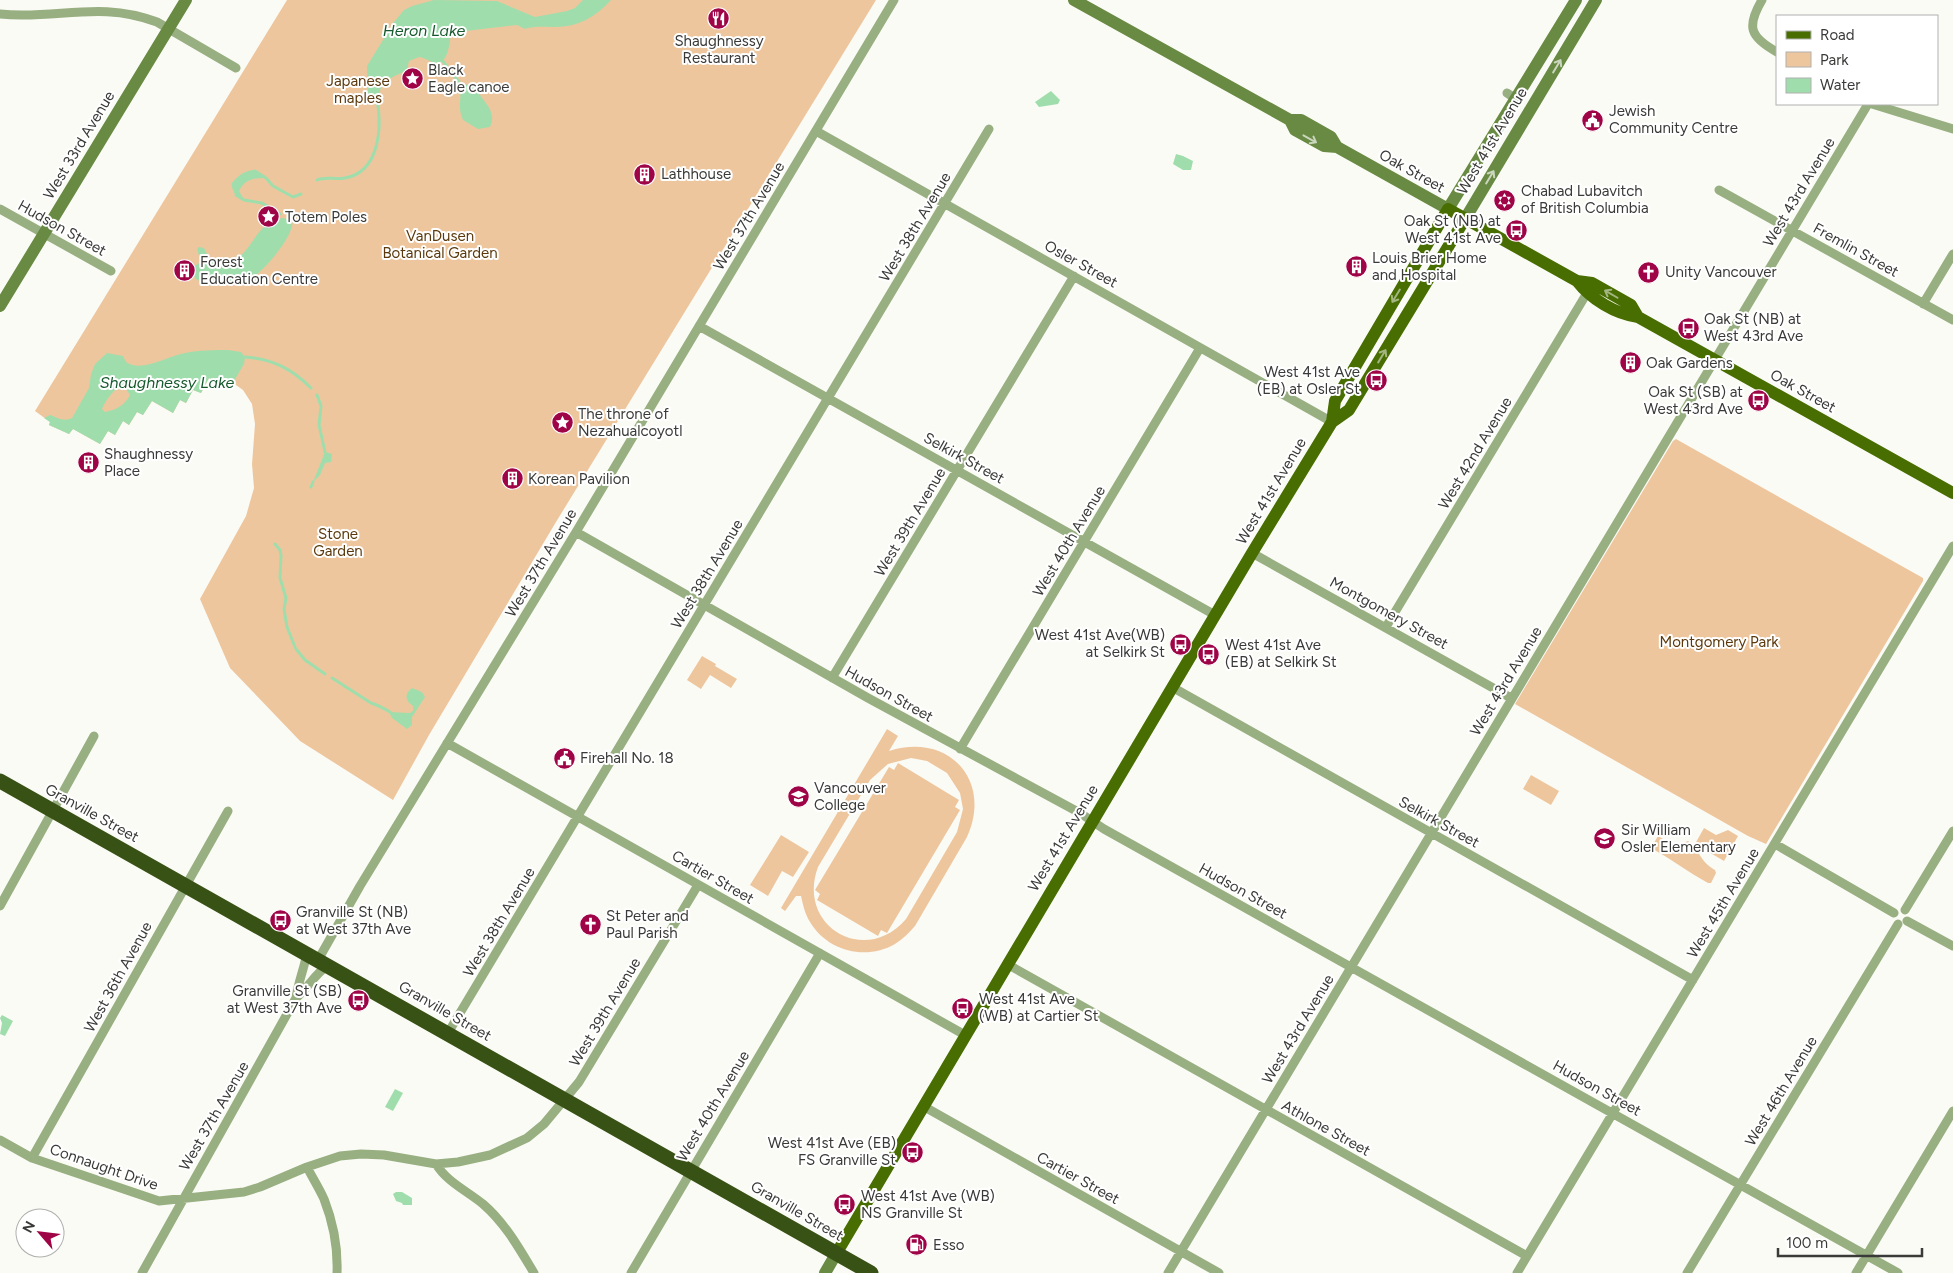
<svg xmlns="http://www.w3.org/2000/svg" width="1953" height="1273" viewBox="0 0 1953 1273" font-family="Figtree,sans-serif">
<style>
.green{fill:#eec69d;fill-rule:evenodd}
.water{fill:#9fdeac;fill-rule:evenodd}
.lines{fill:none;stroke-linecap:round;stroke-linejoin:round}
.stream{stroke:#9fdeac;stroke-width:3}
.street{stroke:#98af81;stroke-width:9}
.secondary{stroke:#698a43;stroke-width:12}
.primary{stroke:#486e01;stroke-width:12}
.highway{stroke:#385215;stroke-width:15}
.oneway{stroke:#cad6bd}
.oneway2{stroke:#a4b680}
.labels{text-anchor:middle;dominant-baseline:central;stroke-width:4;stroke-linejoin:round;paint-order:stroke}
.poi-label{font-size:15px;fill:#3a3a38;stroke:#fff;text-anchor:start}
.park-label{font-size:15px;fill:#5b390c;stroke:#fff}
.street-label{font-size:15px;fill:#3a3a38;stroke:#fff}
.water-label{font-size:16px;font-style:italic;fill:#15592c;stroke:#fff}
</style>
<rect width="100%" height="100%" fill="#fbfbf6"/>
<path class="green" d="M287 0H876L556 522 429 735 393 800 300 741 230 668 200 599 246 516 254 488 252 464 255 424 252 404 243 390 233 383 226 388 209 378 201 393 193 390 186 403 180 400 173 413 152 401 143 415 137 412 129 425 123 421 115 435 108 431 100 444 73 429 69 434 49 425 50 422 35 411Z
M1676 439 1923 578V581L1766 844 1748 836 1515 704 1673 441Z
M702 656 716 664 715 666 737 679 731 688 710 675 701 689 687 680Z
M887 729 898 736 889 751C948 732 993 780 967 837L915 926C909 933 903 939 895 944 866 961 827 951 810 922 805 914 803 905 801 896H796L785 911 781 908ZM911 758 927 761 947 773 960 793 963 809 957 832 906 919C865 967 796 926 818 867L870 780 888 764Z
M898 763 959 800 955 807 960 810 887 933 881 930 878 936 817 900 820 894 815 890 889 767 894 770Z
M1531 775 1559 791 1551 805 1523 789Z
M1704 828 1716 835 1728 830 1738 836 1724 861 1695 844Z
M781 835 809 852 793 877 782 871 768 896 750 885Z
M1658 836 1675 846 1688 841C1701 851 1699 861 1715 870L1716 873 1711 883H1708C1688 872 1671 859 1651 848Z"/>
<path class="water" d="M434 0 497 1 535 17 567 11 575 8 583 0H611C595 18 576 28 552 27 543 27 534 26 525 29L517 25 457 32 451 35C449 43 449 64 435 63 431 62 425 58 419 57L409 61 407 70C393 78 379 79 379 99L374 98 368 95 367 66 394 22 404 10 412 6Z
M459 82 476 88C482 102 498 110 490 127L478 129 463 120C456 106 464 94 458 84Z
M1051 91 1060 100 1058 104 1039 107 1035 102Z
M1176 154 1183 156 1193 161 1191 170H1183L1173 164Z
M255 171 266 178C253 178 245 179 239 191L244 200 234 193 233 184 247 172Z
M282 218 292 220C297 234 258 279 244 283 238 285 234 281 229 281 223 282 220 283 214 282L208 286 196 279 188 267H193L201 262 197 249 199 247 204 248C208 257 211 261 221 262 243 266 251 238 264 227 270 222 274 219 282 218Z
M228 350 241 352 245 357 244 364 231 386 226 388 209 378 201 393 193 390 186 403 180 400 173 413 152 401 143 415 137 412 129 425 123 421 115 435 108 431 100 444 73 429 69 434 49 425 50 422 44 418 50 415C58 418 64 422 72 418L89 388 91 374 95 364 107 353 123 356 126 362C142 373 167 356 185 353 199 350 214 350 228 350ZM121 386 126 389 130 395C125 405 116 410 105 412L102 409C105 401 114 389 121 386Z
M325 452 332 454 331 462 325 463 320 475 313 482Z
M412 688 422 692 425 697 412 717V725L407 729 392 718 389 712 410 713 413 711V706C405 701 404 694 412 688Z
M2 1015 13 1021 5 1036 0 1034 2 1023 0 1018Z
M395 1089 403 1093 393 1111 385 1107Z
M396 1192H402L412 1198V1205H403L402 1203 396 1201 393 1194Z"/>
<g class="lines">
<path class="stream" d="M442 60 459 82
M317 180C326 176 336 180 345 178 380 172 382 127 377 99
M234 189 233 184C240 176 245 172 255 171L266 178 273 186 293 197 301 194
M236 195 244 200 262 203 280 214
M245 357C273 359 292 369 311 388
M317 395 321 406 319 425 325 452
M311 487 313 482
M275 544 280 550 281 555 280 578 286 598 284 609 287 627 295 647
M296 649 305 660 325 674
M332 678 371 703C378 705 383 708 390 712"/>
<path class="street" d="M1762 0C1746 27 1750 37 1777 52
M0 14C57 20 99 0 157 22L236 68
M1507 93 1516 99
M1872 104 1953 129
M816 131 1332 422
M1719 190 1953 320
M0 209 111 271
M1923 304 1953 254
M699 326 1215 615
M576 532 868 698 1080 813 1104 829 1898 1273
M1252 553 1511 698
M1386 627 1587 293
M832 678 1074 276
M1172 687 1693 980
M447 743 965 1035
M960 749 1200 348
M1775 844 1894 913
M0 906 94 736
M1905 910 1953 831
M1907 921 1953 946
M318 960 360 886 576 532 894 0
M1007 964 1527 1256
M296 998C298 983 304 969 307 953
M448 1033 989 129
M923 1106 1219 1273
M0 1140 32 1158 159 1201 244 1192 260 1187 307 1167 340 1156 361 1154 384 1155 436 1164 458 1162 490 1155 527 1138 544 1124 579 1082 698 885
M32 1158 228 811
M436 1164C446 1181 467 1191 483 1204 505 1223 519 1248 534 1273
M307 1167C312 1177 319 1188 324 1199 333 1222 338 1248 337 1273
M142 1273 296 998C308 988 314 975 328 965
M631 1273 820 953
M1168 1273 1868 104
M1517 1273 1953 546
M1687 1273 1898 924
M1856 1273 1953 1111"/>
<path class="secondary" d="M1074 0 1290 120H1301L1331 137 1337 147
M1290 120 1295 130 1324 146 1337 147 1448 209 1576 0
M1465 219 1596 0
M0 306 186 0
M825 1273 836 1254"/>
<path class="primary" d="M1577 281 1592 283 1631 305 1638 317
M1332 422 1349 410 1465 219
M836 1254 1252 553 1332 422 1335 401 1448 209 1577 281C1591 299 1615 314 1638 317L1953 493"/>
<path class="highway" d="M0 781 871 1273"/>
</g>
<defs><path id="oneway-shaft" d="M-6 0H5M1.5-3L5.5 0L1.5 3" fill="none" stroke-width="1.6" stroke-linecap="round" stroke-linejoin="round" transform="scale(1.25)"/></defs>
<g class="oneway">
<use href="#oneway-shaft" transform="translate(1557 66) rotate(-59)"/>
<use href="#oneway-shaft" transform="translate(1310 139) rotate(29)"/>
<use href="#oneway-shaft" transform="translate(1490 177) rotate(-59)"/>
</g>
<g class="oneway2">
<use href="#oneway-shaft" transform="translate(1611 294) rotate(-150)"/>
<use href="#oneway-shaft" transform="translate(1396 296) rotate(121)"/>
<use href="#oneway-shaft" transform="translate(1382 356) rotate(-59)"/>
</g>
<defs>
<symbol id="restaurant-disc" viewBox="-11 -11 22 22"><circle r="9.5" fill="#9f0447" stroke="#fff"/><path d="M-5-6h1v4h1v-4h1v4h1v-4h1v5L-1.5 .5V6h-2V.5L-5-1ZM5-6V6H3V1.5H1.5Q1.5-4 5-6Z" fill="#fff"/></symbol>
<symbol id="sight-disc" viewBox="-11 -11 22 22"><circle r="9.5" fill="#9f0447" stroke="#fff"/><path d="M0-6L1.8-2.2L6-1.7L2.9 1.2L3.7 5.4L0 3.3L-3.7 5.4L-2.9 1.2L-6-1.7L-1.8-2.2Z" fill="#fff"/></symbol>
<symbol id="civic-disc" viewBox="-11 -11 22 22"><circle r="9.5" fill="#9f0447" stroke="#fff"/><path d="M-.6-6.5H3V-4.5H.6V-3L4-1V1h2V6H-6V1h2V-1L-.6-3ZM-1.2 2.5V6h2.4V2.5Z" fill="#fff"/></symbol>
<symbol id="building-disc" viewBox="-11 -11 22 22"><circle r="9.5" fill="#9f0447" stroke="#fff"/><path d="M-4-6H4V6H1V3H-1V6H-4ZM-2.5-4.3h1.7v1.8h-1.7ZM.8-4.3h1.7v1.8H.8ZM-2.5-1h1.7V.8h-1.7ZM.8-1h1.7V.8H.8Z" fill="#fff"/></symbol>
<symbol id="synagogue-disc" viewBox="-11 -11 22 22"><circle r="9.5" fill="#9f0447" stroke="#fff"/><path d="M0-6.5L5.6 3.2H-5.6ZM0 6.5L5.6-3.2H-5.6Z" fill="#fff"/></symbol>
<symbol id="bus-disc" viewBox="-11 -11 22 22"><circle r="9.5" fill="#9f0447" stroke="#fff"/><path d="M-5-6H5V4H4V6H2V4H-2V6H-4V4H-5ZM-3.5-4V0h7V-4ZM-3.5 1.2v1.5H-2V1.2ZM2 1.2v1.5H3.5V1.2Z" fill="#fff"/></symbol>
<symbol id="church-disc" viewBox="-11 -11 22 22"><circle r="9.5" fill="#9f0447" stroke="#fff"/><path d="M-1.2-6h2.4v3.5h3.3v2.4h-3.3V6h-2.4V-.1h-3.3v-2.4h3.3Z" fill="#fff"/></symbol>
<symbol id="school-disc" viewBox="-11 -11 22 22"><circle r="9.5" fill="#9f0447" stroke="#fff"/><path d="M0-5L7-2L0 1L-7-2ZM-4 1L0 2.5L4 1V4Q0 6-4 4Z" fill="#fff"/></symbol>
<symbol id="fuel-disc" viewBox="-11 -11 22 22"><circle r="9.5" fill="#9f0447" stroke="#fff"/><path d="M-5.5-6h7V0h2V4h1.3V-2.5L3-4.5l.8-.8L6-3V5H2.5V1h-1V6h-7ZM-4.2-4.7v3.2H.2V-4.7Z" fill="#fff"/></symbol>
</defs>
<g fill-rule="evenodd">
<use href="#restaurant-disc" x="706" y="6" width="25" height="25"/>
<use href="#sight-disc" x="400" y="66" width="25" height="25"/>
<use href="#civic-disc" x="1580" y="108" width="25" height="25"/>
<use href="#building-disc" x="632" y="162" width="25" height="25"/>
<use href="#synagogue-disc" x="1492" y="188" width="25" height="25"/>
<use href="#sight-disc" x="256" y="204" width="25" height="25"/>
<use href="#bus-disc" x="1504" y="218" width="25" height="25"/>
<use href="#building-disc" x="1344" y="254" width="25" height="25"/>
<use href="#building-disc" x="172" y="258" width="25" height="25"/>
<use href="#church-disc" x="1636" y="260" width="25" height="25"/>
<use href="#bus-disc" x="1676" y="316" width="25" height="25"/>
<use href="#building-disc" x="1618" y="350" width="25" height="25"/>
<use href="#bus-disc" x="1364" y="368" width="25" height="25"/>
<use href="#bus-disc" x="1746" y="388" width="25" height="25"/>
<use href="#sight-disc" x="550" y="410" width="25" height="25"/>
<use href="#building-disc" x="76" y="450" width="25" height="25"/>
<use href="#building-disc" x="500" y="466" width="25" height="25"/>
<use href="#bus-disc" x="1168" y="632" width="25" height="25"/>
<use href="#bus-disc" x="1196" y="642" width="25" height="25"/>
<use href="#civic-disc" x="552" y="746" width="25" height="25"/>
<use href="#school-disc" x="786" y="784" width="25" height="25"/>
<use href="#school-disc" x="1592" y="826" width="25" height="25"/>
<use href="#bus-disc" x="268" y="908" width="25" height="25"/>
<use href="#church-disc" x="578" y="912" width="25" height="25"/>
<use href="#bus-disc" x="346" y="988" width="25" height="25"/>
<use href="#bus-disc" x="950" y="996" width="25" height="25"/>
<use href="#bus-disc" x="900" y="1140" width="25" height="25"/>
<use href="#bus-disc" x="832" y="1192" width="25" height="25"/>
<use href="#fuel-disc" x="904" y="1232" width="25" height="25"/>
</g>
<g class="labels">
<g class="poi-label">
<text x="719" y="41" text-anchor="middle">Shaughnessy<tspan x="719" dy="17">Restaurant</tspan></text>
<text x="428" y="70">Black<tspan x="428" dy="17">Eagle canoe</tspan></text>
<text x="1609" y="111">Jewish<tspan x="1609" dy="17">Community Centre</tspan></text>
<text x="661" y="174">Lathhouse</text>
<text x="1521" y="191">Chabad Lubavitch<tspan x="1521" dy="17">of British Columbia</tspan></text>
<text x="285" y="217">Totem Poles</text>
<text x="1501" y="221" text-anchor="end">Oak St (NB) at<tspan x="1501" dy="17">West 41st Ave</tspan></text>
<text x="1372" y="258">Louis Brier Home<tspan x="1372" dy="17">and Hospital</tspan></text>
<text x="200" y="262">Forest<tspan x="200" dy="17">Education Centre</tspan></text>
<text x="1665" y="272">Unity Vancouver</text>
<text x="1704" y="319">Oak St (NB) at<tspan x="1704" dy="17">West 43rd Ave</tspan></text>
<text x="1646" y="363">Oak Gardens</text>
<text x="1360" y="372" text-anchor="end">West 41st Ave<tspan x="1360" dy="17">(EB) at Osler St</tspan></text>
<text x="1743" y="392" text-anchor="end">Oak St (SB) at<tspan x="1743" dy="17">West 43rd Ave</tspan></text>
<text x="578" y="414">The throne of<tspan x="578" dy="17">Nezahualcoyotl</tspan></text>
<text x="104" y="454">Shaughnessy<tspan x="104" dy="17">Place</tspan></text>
<text x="528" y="479">Korean Pavilion</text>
<text x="1165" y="635" text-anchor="end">West 41st Ave(WB)<tspan x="1165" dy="17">at Selkirk St</tspan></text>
<text x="1225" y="645">West 41st Ave<tspan x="1225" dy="17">(EB) at Selkirk St</tspan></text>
<text x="580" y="758">Firehall No. 18</text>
<text x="814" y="788">Vancouver<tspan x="814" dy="17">College</tspan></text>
<text x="1621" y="830">Sir William<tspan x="1621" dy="17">Osler Elementary</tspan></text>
<text x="296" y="912">Granville St (NB)<tspan x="296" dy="17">at West 37th Ave</tspan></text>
<text x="606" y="916">St Peter and<tspan x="606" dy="17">Paul Parish</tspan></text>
<text x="342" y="991" text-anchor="end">Granville St (SB)<tspan x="342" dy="17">at West 37th Ave</tspan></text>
<text x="979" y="999">West 41st Ave<tspan x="979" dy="17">(WB) at Cartier St</tspan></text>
<text x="896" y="1143" text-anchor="end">West 41st Ave (EB)<tspan x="896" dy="17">FS Granville St</tspan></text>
<text x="861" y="1196">West 41st Ave (WB)<tspan x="861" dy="17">NS Granville St</tspan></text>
<text x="933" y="1245">Esso</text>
</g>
<g class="park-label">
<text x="358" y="81">Japanese<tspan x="358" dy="17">maples</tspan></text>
<text x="440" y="236">VanDusen<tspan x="440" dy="17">Botanical Garden</tspan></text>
<text x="338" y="534">Stone<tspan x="338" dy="17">Garden</tspan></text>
<text x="1719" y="642">Montgomery Park</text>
</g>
<g class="street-label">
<text transform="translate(1492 141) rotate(-59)">West 41st Avenue</text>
<text transform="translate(79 145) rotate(-59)">West 33rd Avenue</text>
<text transform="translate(1412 171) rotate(29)">Oak Street</text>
<text transform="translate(1799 192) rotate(-59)">West 43rd Avenue</text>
<text transform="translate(749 216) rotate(-59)">West 37th Avenue</text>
<text transform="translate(915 227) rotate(-59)">West 38th Avenue</text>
<text transform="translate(62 228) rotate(29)">Hudson Street</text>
<text transform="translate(1856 250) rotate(29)">Fremlin Street</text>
<text transform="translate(1081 264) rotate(29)">Osler Street</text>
<text transform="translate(1803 391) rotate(29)">Oak Street</text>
<text transform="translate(1475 453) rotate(-59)">West 42nd Avenue</text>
<text transform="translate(964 458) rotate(29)">Selkirk Street</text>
<text transform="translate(1271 491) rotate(-59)">West 41st Avenue</text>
<text transform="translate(910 522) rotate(-59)">West 39th Avenue</text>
<text transform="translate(1069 541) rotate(-59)">West 40th Avenue</text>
<text transform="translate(541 563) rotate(-59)">West 37th Avenue</text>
<text transform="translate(707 574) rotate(-59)">West 38th Avenue</text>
<text transform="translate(1389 613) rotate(29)">Montgomery Street</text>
<text transform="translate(1506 681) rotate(-59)">West 43rd Avenue</text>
<text transform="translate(889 694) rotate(29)">Hudson Street</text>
<text transform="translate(92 813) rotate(29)">Granville Street</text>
<text transform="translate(1439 822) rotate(29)">Selkirk Street</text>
<text transform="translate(1063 838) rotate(-59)">West 41st Avenue</text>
<text transform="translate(713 877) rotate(30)">Cartier Street</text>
<text transform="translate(1243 891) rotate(29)">Hudson Street</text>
<text transform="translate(1723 903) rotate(-59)">West 45th Avenue</text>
<text transform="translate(499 922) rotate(-59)">West 38th Avenue</text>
<text transform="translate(118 977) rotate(-61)">West 36th Avenue</text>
<text transform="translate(445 1011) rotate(30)">Granville Street</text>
<text transform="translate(605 1012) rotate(-59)">West 39th Avenue</text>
<text transform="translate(1298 1029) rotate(-59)">West 43rd Avenue</text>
<text transform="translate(1597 1088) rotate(29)">Hudson Street</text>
<text transform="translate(1781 1091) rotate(-59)">West 46th Avenue</text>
<text transform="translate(713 1106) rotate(-59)">West 40th Avenue</text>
<text transform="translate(214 1116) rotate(-60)">West 37th Avenue</text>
<text transform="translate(1326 1128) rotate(29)">Athlone Street</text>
<text transform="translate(104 1167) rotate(19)">Connaught Drive</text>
<text transform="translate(1078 1178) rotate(29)">Cartier Street</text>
<text transform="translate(797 1211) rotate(30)">Granville Street</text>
</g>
<g class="water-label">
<text x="424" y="30">Heron Lake</text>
<text x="167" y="382">Shaughnessy Lake</text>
</g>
</g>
<rect x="1776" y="15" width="162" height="90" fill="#ffffff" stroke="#b0b0af"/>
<rect x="1786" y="31" width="25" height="8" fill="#486e01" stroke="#b0b0af"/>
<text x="1820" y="40" font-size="15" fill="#3a3a38">Road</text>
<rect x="1786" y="52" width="25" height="15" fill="#eec69d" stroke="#b0b0af"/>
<text x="1820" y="65" font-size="15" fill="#3a3a38">Park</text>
<rect x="1786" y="78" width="25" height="15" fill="#9fdeac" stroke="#b0b0af"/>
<text x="1820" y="90" font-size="15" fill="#3a3a38">Water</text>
<g transform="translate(40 1233) rotate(298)"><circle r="24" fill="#ffffff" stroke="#b0b0af"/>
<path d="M0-4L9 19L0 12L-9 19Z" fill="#9f0447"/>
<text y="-8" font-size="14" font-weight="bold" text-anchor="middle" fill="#3a3a38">N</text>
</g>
<path d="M1778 1248v8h144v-8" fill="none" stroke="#3a3a38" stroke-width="2.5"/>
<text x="1786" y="1248" font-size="15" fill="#3a3a38" stroke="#ffffff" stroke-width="4" paint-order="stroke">100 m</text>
</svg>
